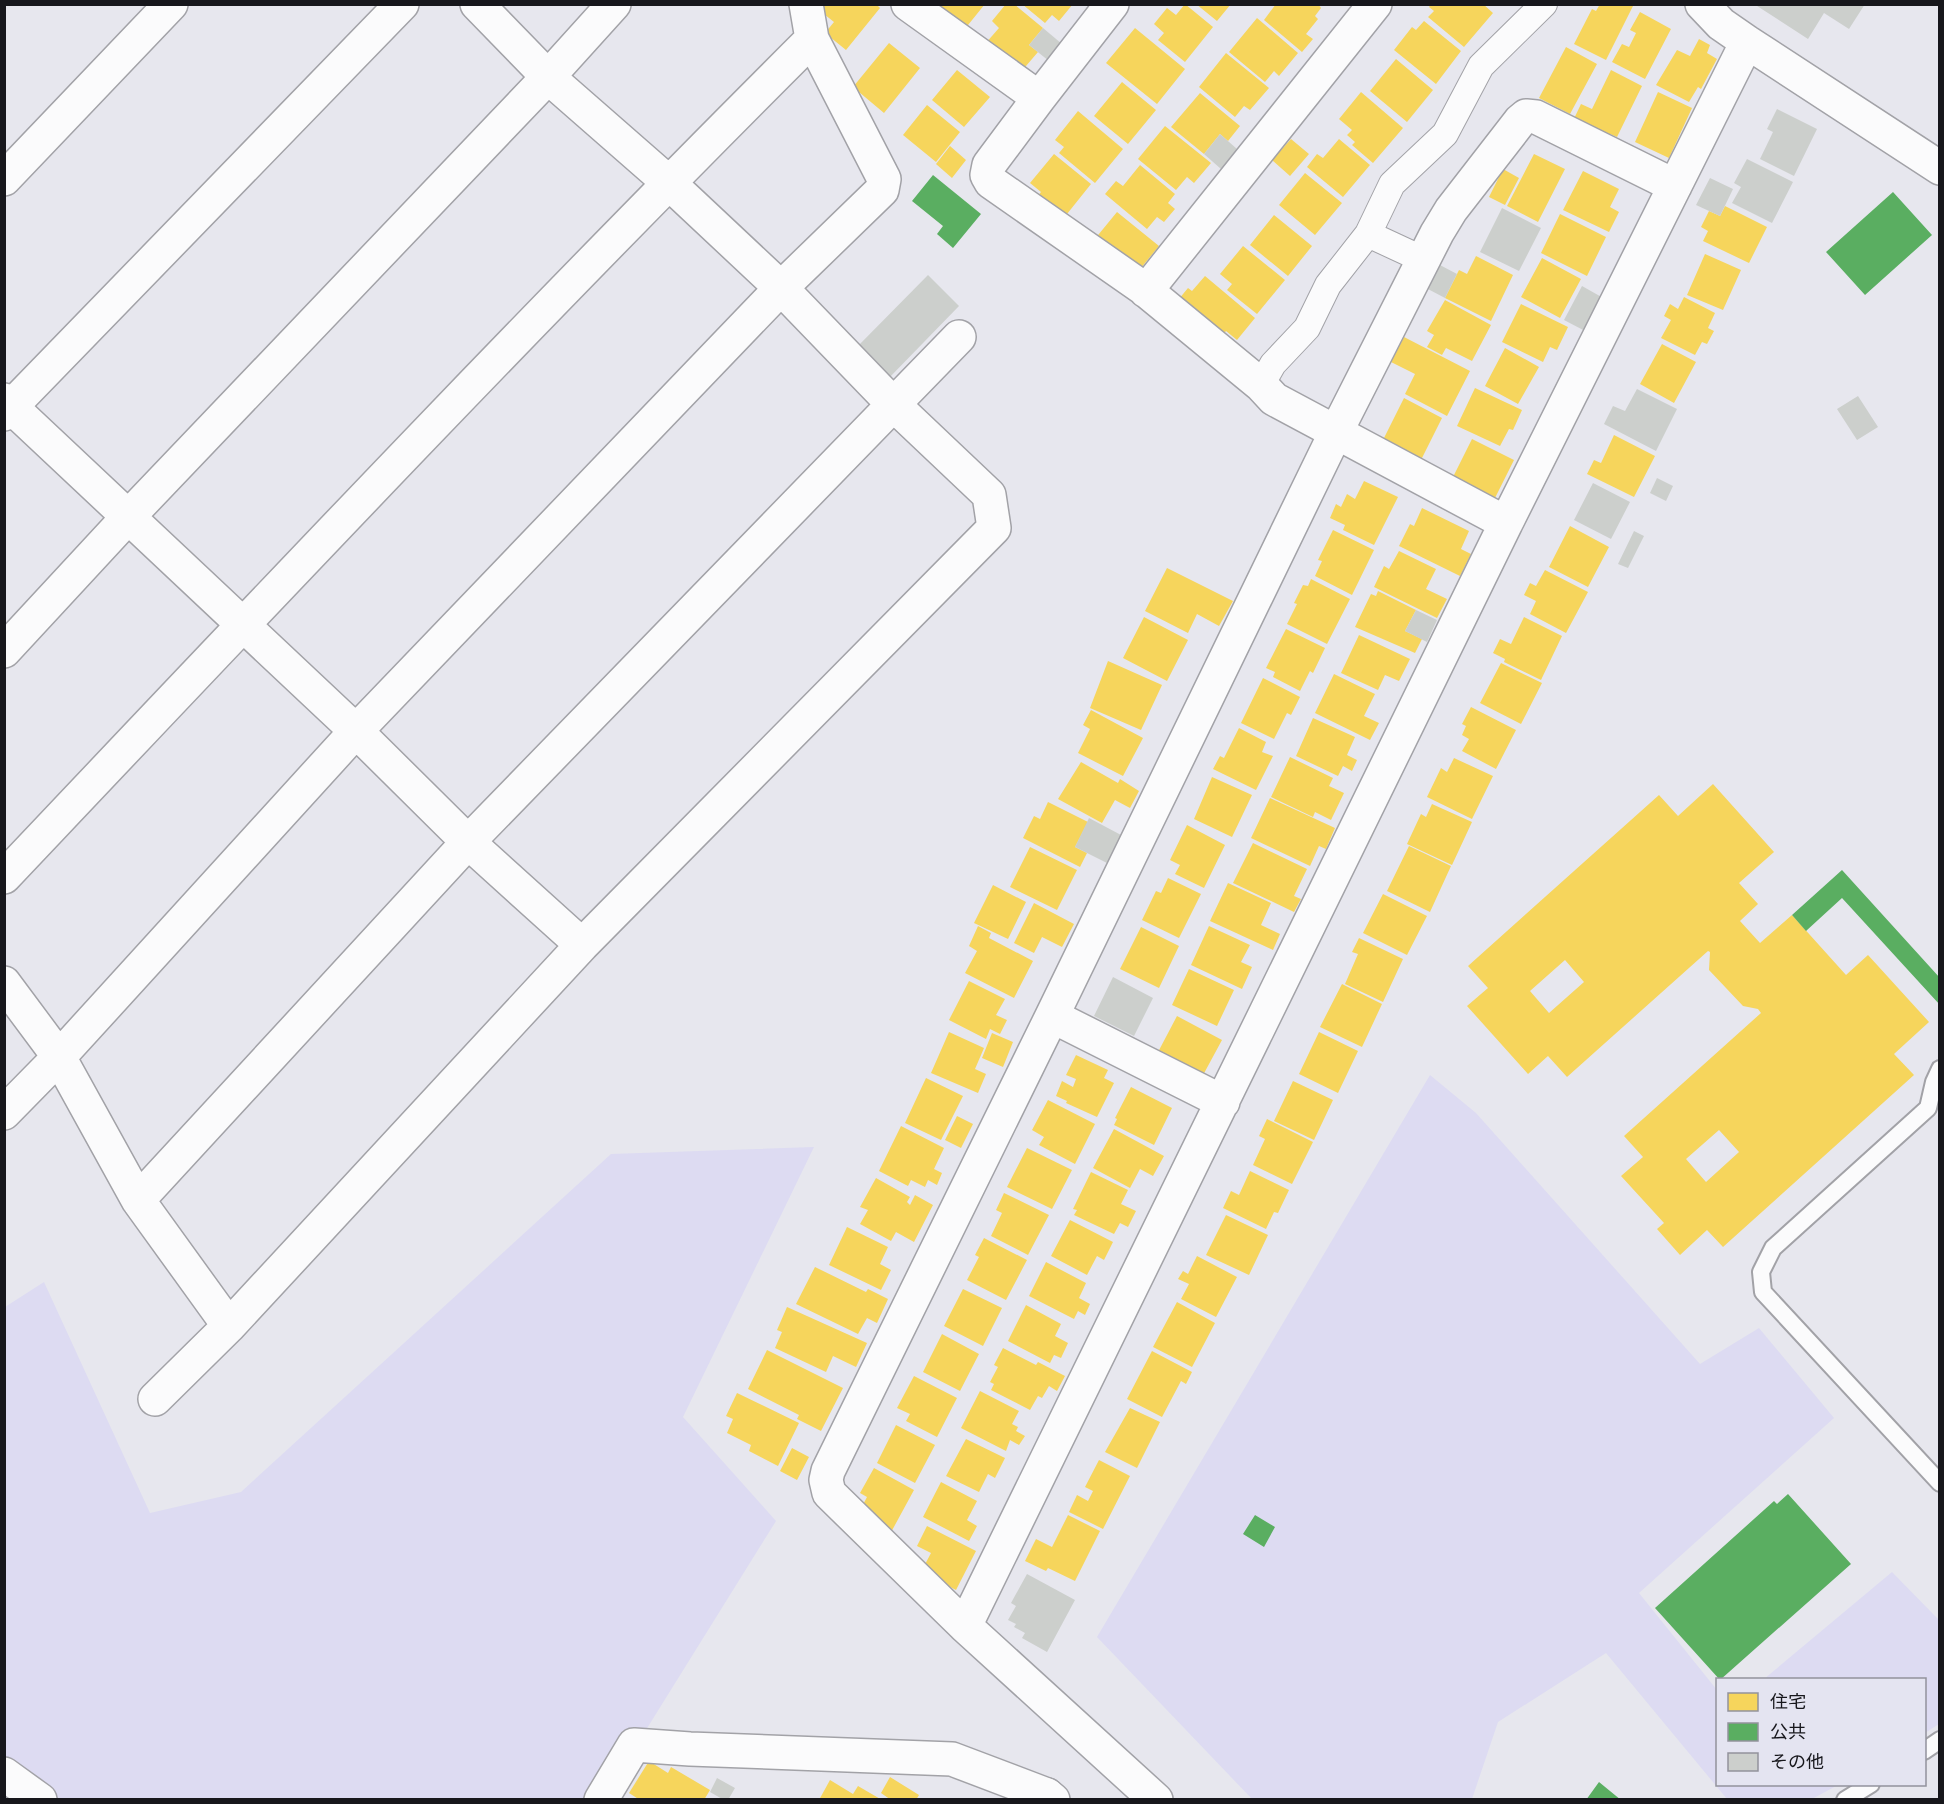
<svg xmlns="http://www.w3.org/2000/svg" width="1944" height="1804" viewBox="0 0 1944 1804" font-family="Overpass,'Noto Sans JP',sans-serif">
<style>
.green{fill:#dddbf2}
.homes{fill:#f6d55c;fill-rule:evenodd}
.public{fill:#5aae61}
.building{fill:#cccfcc}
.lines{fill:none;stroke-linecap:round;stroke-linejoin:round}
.service-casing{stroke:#a2a2a7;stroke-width:20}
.pedestrian-casing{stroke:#a2a2a7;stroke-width:28}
.minor-casing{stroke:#a2a2a7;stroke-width:36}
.tertiary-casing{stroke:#a2a2a7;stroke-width:36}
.service{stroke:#fbfbfc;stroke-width:16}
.pedestrian{stroke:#fbfbfc;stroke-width:26}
.minor{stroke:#fbfbfc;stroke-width:33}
.tertiary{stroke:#fbfbfc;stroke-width:33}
</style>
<rect width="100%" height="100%" fill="#e7e7ee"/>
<path class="green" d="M1430 1075 1476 1113 1700 1364 1759 1328 1834 1418 1639 1593 1717 1690 1718 1784 1838 1785 1812 1799H1727L1606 1653 1498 1722 1472 1799H1252L1097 1637Z
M814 1147 683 1417 776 1521 603 1799 5 1800V1307L44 1282 150 1513 241 1492 611 1154Z
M1892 1572 1939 1620V1724L1925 1733 1924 1680 1764 1679Z"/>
<path class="homes" d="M823 4H876L880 8 846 50 825 33 834 22 819 10Z
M933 4H985L964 30Z
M1006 4H1014L1043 28 1029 45 1038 52 1020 73 985 44 999 28 992 21Z
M1022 4H1073L1059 21 1052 15 1045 23Z
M1185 4 1213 27 1185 62 1158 40 1164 33 1154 24 1167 8 1176 15Z
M1196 4H1231L1217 21Z
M1276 4H1318L1321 8 1315 16 1318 19 1306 34 1313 39 1302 52 1264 20Z
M1431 4H1483L1493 13 1464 47 1428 17 1434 11 1429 7Z
M1600 4H1634L1606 60 1574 44 1592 9 1596 11Z
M1640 12 1671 29 1645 79 1612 62 1622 44 1629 47 1636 33 1630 30Z
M1257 18 1298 53 1279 76 1274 71 1265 82 1229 52Z
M1424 21 1461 51 1436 84 1394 50 1412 27 1416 30Z
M1135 28 1185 69 1157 104 1106 63Z
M1699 39 1710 45 1707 53 1717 59 1701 89 1698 87 1689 102 1656 85 1677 50 1690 56Z
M889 43 920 68 884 113 853 87Z
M1566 47 1597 64 1570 114 1539 98Z
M1226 53 1269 88 1250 110 1244 106 1235 117 1199 87Z
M1396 59 1433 90 1407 122 1370 91Z
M957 70 990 97 964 127 932 100Z
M1611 70 1642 86 1617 137 1610 134 1606 142 1571 125 1581 104 1592 109Z
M1122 82 1156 110 1128 144 1094 116Z
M1361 92 1403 128 1373 163 1352 145 1355 142 1347 135 1352 130 1339 119Z
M1658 92 1692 108 1669 158 1635 142Z
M1200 93 1240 126 1228 141 1220 134 1204 154 1171 127Z
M927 105 960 132 936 162 903 135Z
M1078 111 1123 149 1095 183 1059 153 1064 147 1055 140Z
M1165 126 1211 163 1194 183 1187 177 1176 190 1138 159Z
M1291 139 1309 154 1290 176 1272 160Z
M1339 139 1370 165 1343 197 1307 167 1317 154 1323 158Z
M950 146 966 160 952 178 936 164Z
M1054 154 1091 184 1059 224 1033 202 1041 192 1030 183Z
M1534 154 1565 169 1538 222 1507 206Z
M1140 165 1175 194 1168 203 1175 209 1164 222 1157 217 1147 229 1105 194 1116 181 1123 186Z
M1503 169 1519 178 1505 205 1489 197Z
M1583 171 1619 189 1610 207 1619 212 1609 232 1563 210Z
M1305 173 1342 203 1315 235 1279 205Z
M1725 206 1767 227 1749 263 1703 241 1708 231 1701 227 1709 211 1720 216Z
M1117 212 1159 246 1136 274 1094 240Z
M1560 214 1606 237 1587 276 1541 253Z
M1274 215 1312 246 1288 276 1250 245Z
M1243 246 1285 280 1257 314 1227 290 1232 284 1220 274Z
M1705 254 1741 270 1723 310 1687 295Z
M1476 256 1513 275 1491 321 1445 298 1459 270 1467 274Z
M1542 258 1581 279 1560 318 1521 297Z
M1205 276 1255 318 1237 340 1226 331 1217 342 1174 305 1188 288 1192 291Z
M1684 297 1715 313 1708 328 1714 331 1707 344 1702 342 1695 355 1661 338 1671 320 1664 316 1670 304 1678 309Z
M1445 300 1491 325 1472 361 1446 348 1442 355 1427 347 1434 335 1427 331Z
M1521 304 1568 327 1557 350 1550 347 1543 362 1502 342Z
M1404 337 1470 371 1447 416 1405 394 1415 374 1391 362Z
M1662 344 1696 362 1674 403 1640 384Z
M1505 348 1539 367 1518 404 1485 386Z
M1475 388 1522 410 1513 430 1509 429 1500 446 1457 426Z
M1404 398 1442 418 1420 462 1382 442Z
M1614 435 1655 456 1634 497 1587 474 1594 460 1601 463Z
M1472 439 1514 460 1495 498 1453 477Z
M1364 481 1398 497 1374 545 1343 530 1345 525 1330 518 1336 504 1341 507 1347 494 1355 499Z
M1422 508 1469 531 1461 549 1471 554 1460 576 1399 546 1410 524 1414 526Z
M1570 526 1609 547 1588 587 1549 567Z
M1333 530 1374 550 1352 595 1315 576 1322 561 1318 560Z
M1399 551 1436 569 1426 589 1447 599 1437 618 1374 587 1384 566 1389 569Z
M1167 568 1233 601 1219 626 1197 614 1188 633 1145 611Z
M1545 570 1588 592 1566 633 1530 614 1536 601 1524 595 1530 583 1536 586Z
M1311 579 1350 599 1327 644 1287 624 1297 604 1294 603 1303 585 1308 586Z
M1378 591 1416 610 1405 631 1422 639 1415 653 1355 627 1371 594 1376 596Z
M1144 617 1188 640 1167 681 1123 658Z
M1524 617 1562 636 1541 680 1504 662 1505 659 1493 653 1500 639 1511 644Z
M1286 629 1325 648 1313 673 1310 671 1300 691 1273 677 1275 672 1266 668Z
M1359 635 1410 659 1399 681 1385 675 1378 690 1341 673Z
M1108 661 1162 685 1141 730 1090 708Z
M1501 663 1542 683 1521 724 1480 703Z
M1334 674 1375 694 1364 716 1379 723 1370 740 1315 713Z
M1263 678 1300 697 1291 715 1287 713 1274 739 1241 723Z
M1471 707 1516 730 1496 769 1462 751 1469 739 1462 735 1466 726 1462 724Z
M1091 710 1143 738 1123 776 1078 753 1090 729 1083 725Z
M1313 718 1355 737 1347 755 1357 760 1352 771 1343 766 1338 776 1296 756Z
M1239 728 1266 742 1262 752 1273 756 1256 790 1213 769 1220 756 1224 758Z
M1290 757 1333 778 1329 786 1344 793 1331 820 1315 812 1313 817 1271 797Z
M1454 758 1493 776 1472 819 1427 797 1441 768 1447 772Z
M1081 762 1118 783 1120 779 1139 791 1130 808 1115 800 1102 823 1058 799Z
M1212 777 1252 795 1232 837 1194 819Z
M1713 784 1774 852 1739 883 1758 904 1740 921 1760 943 1792 915 1846 975 1868 955 1929 1022 1894 1054 1914 1075 1723 1247 1707 1230 1680 1255 1657 1229 1664 1223 1621 1176 1643 1157 1624 1136 1761 1013 1758 1009 1743 1006 1709 970 1710 952 1708 951 1567 1077 1548 1056 1528 1074 1467 1006 1488 988 1468 966 1659 795 1678 816ZM1565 960 1584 982 1549 1013 1530 991ZM1719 1130 1739 1152 1706 1182 1686 1159Z
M1270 798 1335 828 1326 849 1319 846 1310 866 1251 838Z
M1048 802 1088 822 1075 847 1087 853 1080 867 1023 838 1034 816 1040 819Z
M1432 804 1472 822 1452 865 1407 844 1421 814 1426 817Z
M1187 825 1225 845 1204 888 1175 874 1180 865 1170 860Z
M1253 843 1307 869 1294 896 1301 899 1294 912 1233 883Z
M1409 846 1451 866 1430 912 1387 891Z
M1030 847 1077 870 1057 910 1010 887Z
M1168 878 1201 894 1179 938 1142 920 1156 891 1161 893Z
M1228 883 1271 903 1261 925 1280 934 1273 950 1210 921Z
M993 885 1026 902 1008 939 974 923Z
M1383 894 1427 916 1407 955 1363 933Z
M1034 903 1074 924 1062 947 1042 937 1034 953 1014 943Z
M978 926 991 933 989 938 1033 961 1014 998 965 973 977 951 969 946Z
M1209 926 1250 945 1241 962 1252 967 1242 989 1191 965Z
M1141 927 1179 946 1159 988 1120 969Z
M1359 938 1403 959 1383 1002 1345 984 1358 954 1352 952Z
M1189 969 1234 990 1217 1026 1172 1005Z
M969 981 1005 999 996 1015 1007 1020 1000 1034 990 1029 986 1039 949 1020Z
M1342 984 1382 1004 1362 1047 1320 1027Z
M1177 1016 1222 1040 1202 1077 1157 1054Z
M949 1032 984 1048 975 1069 986 1074 978 1093 931 1073Z
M1319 1032 1358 1051 1338 1093 1299 1074Z
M992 1033 1013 1042 1003 1067 982 1058Z
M1076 1055 1108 1070 1104 1078 1114 1083 1097 1117 1066 1103 1067 1101 1056 1096 1062 1081 1073 1087 1076 1079 1066 1075Z
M926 1078 963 1096 941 1140 905 1123Z
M1293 1081 1333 1100 1314 1140 1274 1121Z
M1131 1087 1172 1108 1154 1145 1114 1125 1117 1119 1115 1118Z
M1048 1100 1095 1124 1075 1164 1039 1145 1044 1137 1032 1130Z
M957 1116 973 1124 961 1148 945 1140Z
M1267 1119 1313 1142 1292 1184 1253 1165 1265 1139 1259 1136Z
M901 1126 944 1148 934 1169 942 1173 937 1185 928 1180 925 1187 911 1180 908 1186 879 1171Z
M1114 1129 1164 1156 1153 1176 1140 1169 1130 1188 1093 1168Z
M1027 1148 1072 1170 1052 1209 1007 1187Z
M1250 1171 1289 1190 1278 1213 1274 1212 1266 1229 1223 1208 1231 1191 1239 1195Z
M1091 1172 1128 1190 1121 1204 1136 1211 1128 1227 1120 1223 1114 1234 1074 1215 1077 1210 1073 1209Z
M876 1178 910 1197 907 1202 910 1205 915 1195 933 1205 914 1242 896 1232 891 1241 860 1224 868 1210 860 1207Z
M1004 1193 1049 1215 1028 1255 991 1236 1002 1213 996 1210Z
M1226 1215 1268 1235 1249 1275 1206 1255Z
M1070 1220 1113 1242 1104 1260 1097 1256 1087 1275 1051 1256Z
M847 1227 888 1247 880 1264 891 1270 881 1290 829 1265Z
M984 1238 1027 1260 1006 1300 967 1280 979 1257 975 1255Z
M1197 1256 1237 1277 1216 1317 1181 1299 1189 1284 1178 1279 1183 1271 1188 1274Z
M1046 1262 1086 1283 1079 1298 1090 1304 1085 1315 1078 1311 1074 1319 1029 1296Z
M815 1267 866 1292 868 1289 888 1299 877 1323 867 1318 858 1334 796 1304Z
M963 1289 1002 1308 983 1346 944 1326Z
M1177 1302 1215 1323 1192 1367 1153 1347Z
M1026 1305 1061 1324 1055 1336 1068 1343 1061 1358 1054 1355 1050 1363 1008 1341Z
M787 1307 867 1343 856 1367 833 1356 826 1372 775 1348 782 1332 777 1330Z
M942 1334 979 1354 960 1391 923 1372Z
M1003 1348 1036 1365 1038 1362 1065 1376 1057 1391 1049 1386 1042 1398 1038 1396 1030 1410 991 1390 994 1384 990 1382 998 1367 994 1365Z
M767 1350 843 1388 821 1431 797 1419 799 1415 748 1389Z
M1152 1351 1192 1372 1186 1384 1181 1381 1162 1417 1127 1399Z
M914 1376 957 1398 937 1437 906 1421 910 1414 897 1408Z
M980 1391 1019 1411 1012 1424 1018 1427 1016 1431 1025 1436 1019 1445 1010 1440 1006 1451 961 1428Z
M737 1393 799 1423 778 1466 749 1451 751 1445 727 1433 733 1419 726 1416Z
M1130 1408 1160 1422 1137 1468 1105 1452Z
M896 1425 935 1445 915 1483 877 1463Z
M966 1439 1005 1458 995 1478 988 1474 979 1492 946 1476Z
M792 1448 809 1457 797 1480 780 1471Z
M1099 1460 1130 1476 1103 1529 1069 1512 1077 1495 1088 1501 1093 1491 1085 1487Z
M874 1468 914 1490 889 1536 858 1514 867 1497 860 1493Z
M941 1482 977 1501 967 1520 977 1526 969 1541 923 1517Z
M1068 1515 1100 1531 1075 1581 1048 1568 1046 1571 1025 1561 1036 1539 1052 1547Z
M927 1526 976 1551 956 1590 921 1572 931 1553 917 1546Z
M649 1761 668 1773 671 1767 710 1790 704 1800H640L629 1793Z
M890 1777 919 1795 916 1800H891L881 1793Z
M830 1780 853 1794 858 1786 882 1800H819Z"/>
<path class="public" d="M933 175 981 214 953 248 937 234 943 226 912 201Z
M1893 192 1932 235 1865 295 1826 252Z
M1842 870 1940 978V1005L1842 898 1806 931 1792 915Z
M1788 1494 1851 1564 1720 1680 1655 1608 1774 1501 1777 1504Z
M1255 1515 1275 1527 1264 1547 1243 1534Z
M1599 1782 1621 1800H1586Z"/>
<path class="building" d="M1754 4H1865L1849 29 1824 13 1808 39Z
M1043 28 1062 44 1049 61 1029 45Z
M1777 109 1817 129 1794 176 1760 159 1773 132 1767 129Z
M1220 134 1237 149 1221 169 1204 154Z
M1747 159 1793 182 1772 223 1732 203 1741 187 1734 183Z
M1710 178 1733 189 1720 216 1696 205Z
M1502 208 1541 228 1519 271 1480 252Z
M1438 264 1457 274 1445 298 1426 288Z
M928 275 959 306 889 378 857 347Z
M1582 286 1605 299 1587 332 1564 320Z
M1637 389 1677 409 1656 451 1604 424 1613 406 1625 411Z
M1858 396 1878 427 1857 440 1837 409Z
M1657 478 1673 486 1666 501 1650 493Z
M1593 483 1630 502 1611 539 1574 520Z
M1634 531 1644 536 1628 568 1618 564Z
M1416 610 1437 620 1427 642 1405 631Z
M1089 818 1121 835 1107 863 1075 847Z
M1113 977 1153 998 1134 1036 1094 1016Z
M1027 1574 1075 1600 1047 1652 1022 1638 1025 1633 1014 1627 1016 1624 1008 1620 1016 1606 1011 1603Z
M717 1778 735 1788 728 1800H724L710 1792Z"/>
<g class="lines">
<defs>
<path id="service" d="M1940 1069 1934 1082 1928 1108 1773 1248 1761 1272 1763 1292 1940 1483
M1924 1751 1940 1740
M1845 1800 1871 1784"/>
<path id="pedestrian" d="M1368 234 1424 260
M1261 385 1273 364 1307 328 1328 285 1368 234 1392 184 1445 134 1481 66 1544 4"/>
<path id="minor" d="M908 4 1039 98 1112 4
M1702 4 1721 24 1747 42 1940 168
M4 179 171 4
M1146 291 1375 4
M4 400 356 731 468 842 582 945
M1506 523 1747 42
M4 651 129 516 548 77 614 4
M4 877C271 595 537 313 812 39
M4 983 59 1057 138 1200 229 1326 582 945 994 528 989 495 894 405 781 288 668 182 548 77 477 4
M1052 1016 1223 1102
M4 1113 59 1057 356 731 781 288 882 190 884 179 812 39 806 4
M138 1200 468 842 959 337
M155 1399 229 1326
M965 1626 1506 523 1274 399 1261 385 1143 288 991 182 987 175 989 165 1039 98
M4 1774 40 1800
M601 1800 634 1745 690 1749 952 1759 1047 1795
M1156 1800 965 1626 829 1493 826 1480 828 1471 1052 1016 1336 432 1437 233 1451 210 1520 121 1526 116 1536 117 1675 186"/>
<path id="tertiary" d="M4 414 402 4
M1045 1800 1047 1795 1053 1800"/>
</defs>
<use href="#service" class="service-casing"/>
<use href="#pedestrian" class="pedestrian-casing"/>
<use href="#minor" class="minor-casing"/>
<use href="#tertiary" class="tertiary-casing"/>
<use href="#service" class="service"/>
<use href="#pedestrian" class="pedestrian"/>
<use href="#minor" class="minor"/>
<use href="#tertiary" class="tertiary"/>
</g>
<rect width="1944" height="1804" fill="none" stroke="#17171c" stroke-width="12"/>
<rect x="1716" y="1678" width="210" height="108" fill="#e4e4f1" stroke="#92929c" stroke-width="1.5"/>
<rect x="1728" y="1693" width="30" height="18" fill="#f6d55c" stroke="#92929c" stroke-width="1.5"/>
<text x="1770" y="1708" font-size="18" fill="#17171c">住宅</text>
<rect x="1728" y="1723" width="30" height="18" fill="#5aae61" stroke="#92929c" stroke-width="1.5"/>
<text x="1770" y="1738" font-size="18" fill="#17171c">公共</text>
<rect x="1728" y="1753" width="30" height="18" fill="#cccfcc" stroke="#92929c" stroke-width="1.5"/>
<text x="1770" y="1768" font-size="18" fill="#17171c">その他</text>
</svg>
